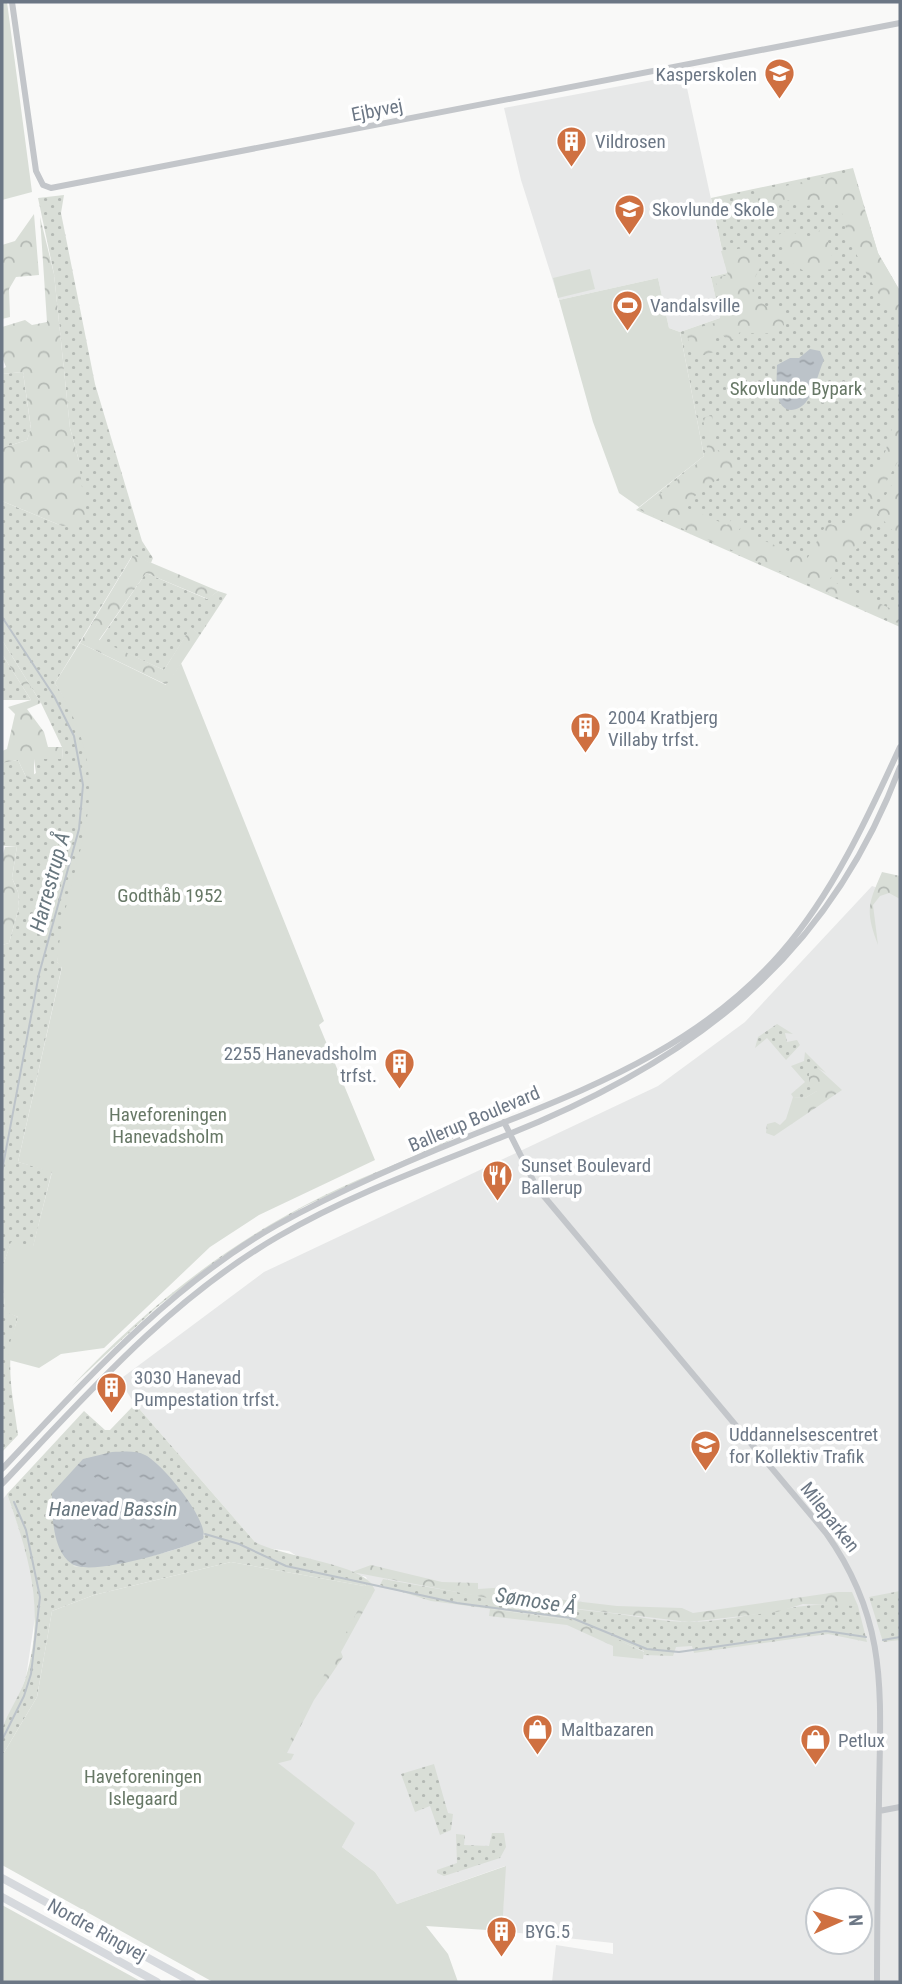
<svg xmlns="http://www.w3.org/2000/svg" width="902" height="1984" viewBox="0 0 902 1984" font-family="'Roboto Condensed',sans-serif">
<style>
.built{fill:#e7e8e8;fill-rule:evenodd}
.grass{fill:url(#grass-dots);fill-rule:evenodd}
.forest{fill:url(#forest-crowns)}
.garden{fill:#d9ded7}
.water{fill:url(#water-ripples)}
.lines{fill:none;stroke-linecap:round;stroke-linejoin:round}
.stream{stroke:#bcc3c9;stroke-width:2}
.tertiary{stroke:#c3c6ca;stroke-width:6}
.primary{stroke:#d6d9dd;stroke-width:8}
.labels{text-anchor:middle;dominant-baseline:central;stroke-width:7;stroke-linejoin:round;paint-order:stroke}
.poi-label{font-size:19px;fill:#6c7785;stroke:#fff;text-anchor:start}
.street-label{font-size:19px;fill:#6c7785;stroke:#fff}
.park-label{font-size:19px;fill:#677866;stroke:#fff}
.water-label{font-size:21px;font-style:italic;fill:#68777f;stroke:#fff}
</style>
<defs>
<pattern id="grass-dots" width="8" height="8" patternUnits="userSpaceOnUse" patternTransform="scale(1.75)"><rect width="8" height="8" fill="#d9ded7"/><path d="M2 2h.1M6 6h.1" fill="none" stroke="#b4b9b4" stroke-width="1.8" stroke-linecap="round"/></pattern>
<pattern id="forest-crowns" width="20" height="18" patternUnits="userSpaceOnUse" patternTransform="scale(1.75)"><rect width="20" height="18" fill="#d9ded7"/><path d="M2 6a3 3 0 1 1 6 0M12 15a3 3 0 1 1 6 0" fill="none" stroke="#b4b9b4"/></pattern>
<pattern id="water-ripples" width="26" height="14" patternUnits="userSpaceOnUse" patternTransform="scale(1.75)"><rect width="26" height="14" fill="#bcc3c9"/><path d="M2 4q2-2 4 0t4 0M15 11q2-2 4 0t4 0" fill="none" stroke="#9da3a9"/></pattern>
</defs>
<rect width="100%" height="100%" fill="#f9f9f8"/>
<path class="built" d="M684 74 727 273 711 277 720 318 680 332 669 328 658 278 559 300 521 180 504 108Z
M872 886 900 895V1982H552L556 1945 613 1954V1943L502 1931 505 1866 397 1904 375 1872 342 1847 354 1823 277 1763 370 1587 366 1577 300 1558 289 1551 266 1548 255 1542 135 1404 119 1380 264 1272 658 1086 745 1022ZM818 1900H860V1942H818Z
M7 1494 26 1548 37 1604 26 1677 15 1707 2 1730V1500Z"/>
<path class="grass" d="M853 168 878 253 900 291V627L636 510 704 456 680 332 720 318 711 277 727 273 711 198Z
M64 195 61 213 95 384 142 541 153 558 151 563 132 556 55 683C65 698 75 714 81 730 107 803 73 890 57 962L62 966 18 1162 52 1171 33 1247 11 1243 2 1268V945L9 943 19 907 18 892 12 878 17 846H2V763L18 760 27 779 36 773 34 759H63L62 747 41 703 2 640V501L62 526 79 461 70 428 54 274 38 198Z
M23 372 31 429 27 440 2 448V374Z
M146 573 207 599 218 591 227 594 200 635 191 628 164 670 99 641Z
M2 654 31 700H2Z
M777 1024 793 1034 785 1033 787 1042 797 1040 800 1045 786 1060 767 1038 755 1048 758 1037Z
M805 1052 826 1073 818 1068 817 1091 805 1098 793 1097 791 1094 805 1082 791 1066 804 1061Z
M464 1131 444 1144 305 1206 223 1256 157 1307 72 1386C144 1309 228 1243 323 1196 369 1173 419 1157 464 1131Z
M2 1270 5 1311 18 1317C4 1362 12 1390 18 1435L2 1452Z
M135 1404 255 1542C283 1557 351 1562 371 1583L364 1586 231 1562 94 1595 52 1611 37 1697 2 1756C2 1748 0 1737 2 1729 8 1712 19 1697 25 1680 46 1612 30 1559 7 1494L84 1411 105 1430H110ZM205 1534C196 1551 94 1569 73 1566Z
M383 1579C459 1593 534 1605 610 1613 636 1616 664 1622 689 1622 747 1621 801 1598 858 1606L867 1642 828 1634 694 1653 692 1646 676 1647 673 1656 644 1655V1651L565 1619 431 1601 380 1585Z
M900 1591V1640L883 1642 869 1597Z
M434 1764 448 1813 453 1814 451 1830 440 1835 430 1806 415 1812 401 1774Z
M492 1833H504L506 1847 500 1858 444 1876 437 1873V1870L457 1863 456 1834 465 1835 464 1845 489 1846Z"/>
<path class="forest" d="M853 171 878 253 900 291V324C873 288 847 247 840 203L804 206 795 199 762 207 758 192Z
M34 214 39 275 16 277 9 289 10 317 2 319V245L15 241Z
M40 217 54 274 70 428 79 461 86 523 62 526 2 501V448L27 440 31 428 23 372 2 374V369L6 367 2 357V327L25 320 32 325 47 322Z
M824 227 834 265 833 269 825 270 817 280 783 257 789 247 778 235 787 230 809 239Z
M745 248 760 268 752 283 753 295 766 306 782 312 784 325C773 338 753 333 740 332L735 339 727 340 722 334 711 336 714 352 693 358 686 331 718 322 723 317 715 278 728 275 721 251Z
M900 414V458L873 504 868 500 869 476C893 454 883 437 900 414Z
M712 415 718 451 738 465 734 476 724 474 695 496 687 508 727 525 733 518 743 523 739 530 807 559 827 523 846 529 861 508 878 517 861 546 836 564 830 580 900 613V624L640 510 708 455 703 418Z
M900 471V539L876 512Z
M133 555 218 591 208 599 146 573 99 640 164 670 191 627 200 635 167 685 80 643Z
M2 640 41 703 27 709 44 732 48 747H62L63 759H34V779H27L18 760 2 763V751L7 749 15 714 8 707 31 700 2 654Z
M17 846 12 878 18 892 19 907 9 943 2 945V858L5 847Z
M882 872 900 876V899L889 893 880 896 873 905 878 945C865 911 868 904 882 872Z
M818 1068 842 1090 774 1136 766 1133 767 1124 775 1122 780 1125 786 1119 793 1097 805 1098 817 1091V1085L809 1083V1070Z
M371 1565 442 1582 478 1583V1589L509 1587 514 1594 617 1606 682 1608 693 1613 837 1592H852L858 1606 803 1604 777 1612 689 1622 488 1598 352 1572Z
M371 1583 375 1590 341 1652 343 1657 314 1700 287 1753 294 1754 291 1760 275 1764 364 1586Z
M490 1609 577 1621 644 1652 643 1659 613 1656V1646L567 1625 489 1616Z"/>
<path class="garden" d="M2 2H7L32 192 2 200Z
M590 269 595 289 558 298 553 278Z
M658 278 669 328 680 332 704 456 639 507 619 493 593 422 559 300Z
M80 643 166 685 181 663 324 1021 319 1025 375 1160 259 1215 210 1247 104 1348 61 1354 39 1368 9 1360V1346L18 1317 5 1312 2 1268 11 1242 33 1246 52 1172 18 1162 62 967 57 962C68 848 125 796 55 683Z
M231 1562 370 1587 278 1763 355 1823 342 1847 375 1872 397 1904 506 1866 502 1931 426 1926 448 1954 458 1982H213L2 1865V1756L37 1697 52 1611 94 1595Z
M2 1905 142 1982H2Z"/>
<path class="water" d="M810 349 820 351 824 360C818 373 815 391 806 402 803 406 797 410 791 410 773 409 777 378 777 365L790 358H799Z
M112 1452C122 1452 136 1450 145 1455 162 1463 210 1521 203 1539 182 1549 91 1577 72 1564 52 1551 52 1514 52 1493L83 1459Z"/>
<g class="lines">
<path class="stream" d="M2 617 54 696 74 736 83 785 79 829 39 974 2 1171
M205 1534 239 1544 286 1566 457 1603 572 1618 647 1649 679 1652 826 1631 866 1637
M883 1640 900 1637
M2 1740 24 1696 31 1674 40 1597 26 1530 14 1502"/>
<path class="tertiary" d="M12 2 36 171 43 185 51 188 900 23
M504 1122 537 1188 826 1533C890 1623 880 1696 879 1800 878 1861 877 1921 877 1982
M2 1469C86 1380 168 1287 277 1225 349 1185 428 1152 505 1122 608 1081 706 1039 781 953 832 895 868 817 900 747
M2 1484C88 1393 170 1299 279 1236 351 1194 430 1166 507 1135 692 1061 828 959 900 767
M879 1811 900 1807"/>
<path class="primary" d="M2 1878 192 1982
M2 1897 157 1982"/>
</g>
<defs>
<symbol id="school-pin" viewBox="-11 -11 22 30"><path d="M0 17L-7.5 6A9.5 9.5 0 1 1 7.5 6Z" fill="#cf7041" stroke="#fff"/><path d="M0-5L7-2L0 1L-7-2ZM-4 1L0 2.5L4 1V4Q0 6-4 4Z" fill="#fff"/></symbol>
<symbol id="building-pin" viewBox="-11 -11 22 30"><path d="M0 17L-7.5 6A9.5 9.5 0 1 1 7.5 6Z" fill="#cf7041" stroke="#fff"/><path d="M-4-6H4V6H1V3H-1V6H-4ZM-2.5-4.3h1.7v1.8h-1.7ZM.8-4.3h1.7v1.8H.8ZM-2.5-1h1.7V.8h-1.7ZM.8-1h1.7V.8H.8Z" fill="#fff"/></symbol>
<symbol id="stadium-pin" viewBox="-11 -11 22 30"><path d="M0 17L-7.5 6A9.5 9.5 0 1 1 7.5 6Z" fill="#cf7041" stroke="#fff"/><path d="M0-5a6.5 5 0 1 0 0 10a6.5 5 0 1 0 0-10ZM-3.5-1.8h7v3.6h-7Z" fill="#fff"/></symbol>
<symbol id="restaurant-pin" viewBox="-11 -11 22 30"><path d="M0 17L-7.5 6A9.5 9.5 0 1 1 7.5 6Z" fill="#cf7041" stroke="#fff"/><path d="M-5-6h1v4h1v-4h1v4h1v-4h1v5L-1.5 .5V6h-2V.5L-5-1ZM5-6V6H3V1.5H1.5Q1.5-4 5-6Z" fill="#fff"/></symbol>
<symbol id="shop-pin" viewBox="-11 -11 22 30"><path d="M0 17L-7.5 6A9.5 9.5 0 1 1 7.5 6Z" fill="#cf7041" stroke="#fff"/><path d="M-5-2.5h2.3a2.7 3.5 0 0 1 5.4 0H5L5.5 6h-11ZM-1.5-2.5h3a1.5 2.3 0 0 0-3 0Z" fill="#fff"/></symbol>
</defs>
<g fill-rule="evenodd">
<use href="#school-pin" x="762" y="56" width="35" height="47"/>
<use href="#building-pin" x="554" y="124" width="35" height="47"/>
<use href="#school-pin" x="612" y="192" width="35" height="47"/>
<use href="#stadium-pin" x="610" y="288" width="35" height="47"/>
<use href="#building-pin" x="568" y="710" width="35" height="47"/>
<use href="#building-pin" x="382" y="1046" width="35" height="47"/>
<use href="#restaurant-pin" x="480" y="1158" width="35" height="47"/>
<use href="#building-pin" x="94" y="1370" width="35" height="47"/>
<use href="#school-pin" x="688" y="1428" width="35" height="47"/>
<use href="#shop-pin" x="520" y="1712" width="35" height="47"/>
<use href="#shop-pin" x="798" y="1722" width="35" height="47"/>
<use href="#building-pin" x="484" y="1914" width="35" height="47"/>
</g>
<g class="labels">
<g class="poi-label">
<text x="757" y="74" text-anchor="end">Kasperskolen</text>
<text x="595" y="141">Vildrosen</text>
<text x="652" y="209">Skovlunde Skole</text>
<text x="650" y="305">Vandalsville</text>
<text x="608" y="717">2004 Kratbjerg<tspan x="608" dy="22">Villaby trfst.</tspan></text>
<text x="377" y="1053" text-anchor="end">2255 Hanevadsholm<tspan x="377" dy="22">trfst.</tspan></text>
<text x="521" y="1165">Sunset Boulevard<tspan x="521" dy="22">Ballerup</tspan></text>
<text x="134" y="1377">3030 Hanevad<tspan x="134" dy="22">Pumpestation trfst.</tspan></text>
<text x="729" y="1434">Uddannelsescentret<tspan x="729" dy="22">for Kollektiv Trafik</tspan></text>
<text x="561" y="1729">Maltbazaren</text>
<text x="838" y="1740">Petlux</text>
<text x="525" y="1931">BYG.5</text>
</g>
<g class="street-label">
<text transform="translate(377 110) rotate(-11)">Ejbyvej</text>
<text transform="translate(474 1119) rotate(-23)">Ballerup Boulevard</text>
<text transform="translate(830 1517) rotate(52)">Mileparken</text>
<text transform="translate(97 1930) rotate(29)">Nordre Ringvej</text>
</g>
<g class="park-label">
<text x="796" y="388">Skovlunde Bypark</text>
<text x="170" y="895">Godthåb 1952</text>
<text x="168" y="1114">Haveforeningen<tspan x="168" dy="22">Hanevadsholm</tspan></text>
<text x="143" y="1776">Haveforeningen<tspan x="143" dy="22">Islegaard</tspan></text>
</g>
<g class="water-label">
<text transform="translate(50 882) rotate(-75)">Harrestrup Å</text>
<text x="113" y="1509">Hanevad Bassin</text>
<text transform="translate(536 1601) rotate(9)">Sømose Å</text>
</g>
</g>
<rect width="902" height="1984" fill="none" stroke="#6c7785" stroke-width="7"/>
<g transform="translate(839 1921) rotate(87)"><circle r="33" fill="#ffffff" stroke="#c4c9ce" stroke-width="2"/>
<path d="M0-5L12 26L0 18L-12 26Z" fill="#cf7041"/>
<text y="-10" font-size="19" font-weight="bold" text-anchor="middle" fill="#6c7785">N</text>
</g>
</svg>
